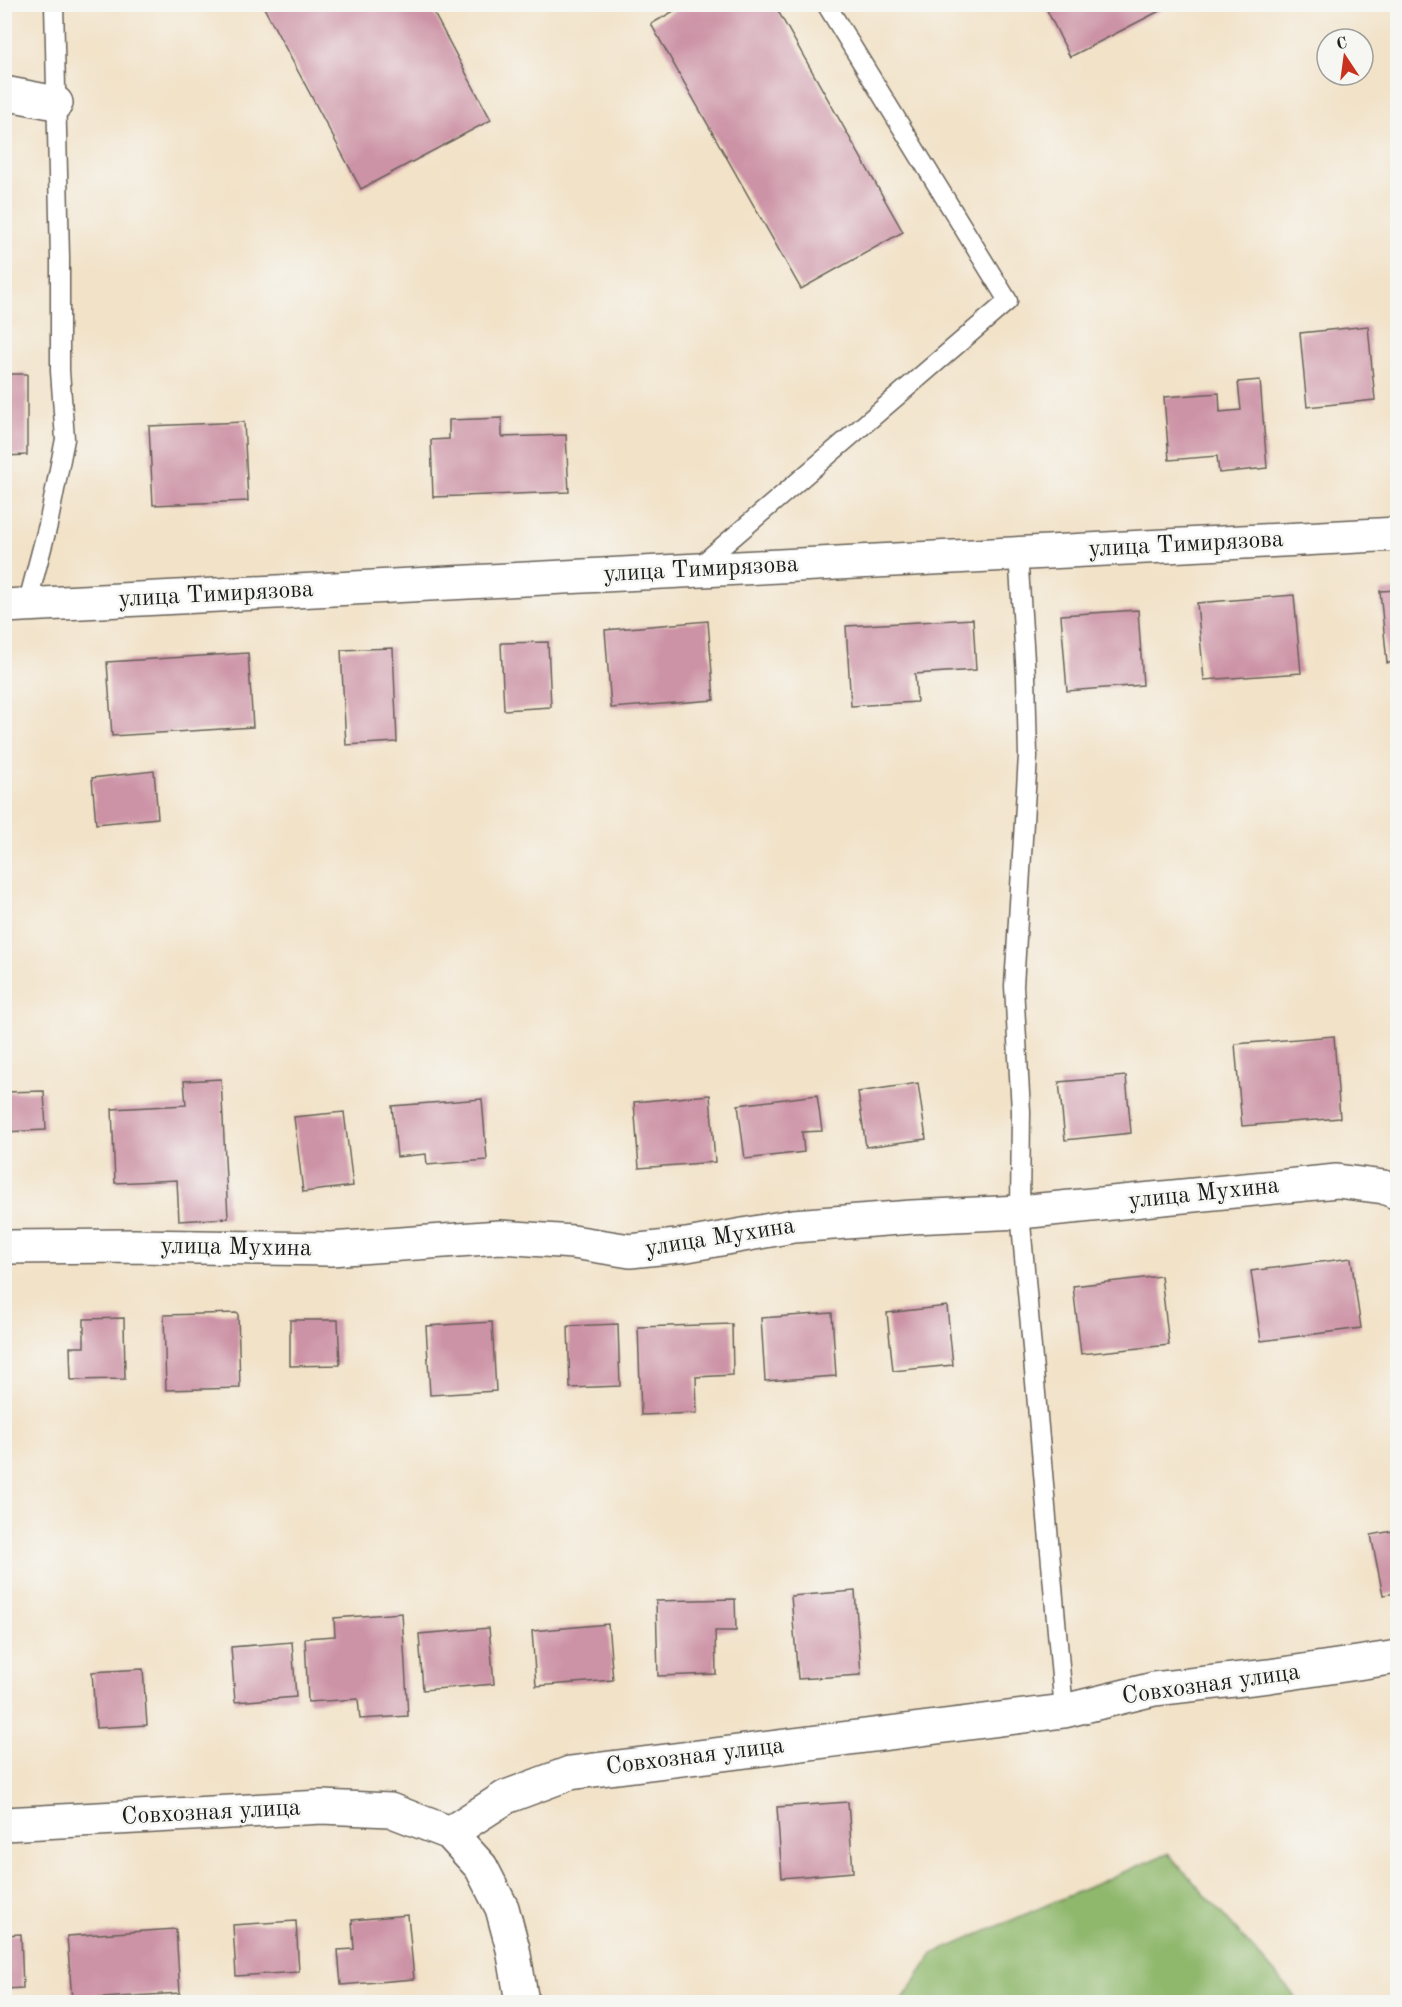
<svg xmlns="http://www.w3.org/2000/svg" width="1402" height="2007" viewBox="0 0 1402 2007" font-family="'Old Standard TT',serif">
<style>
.forest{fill:#90b86d;stroke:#566a44;stroke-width:1.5}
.building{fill:#cc92a5}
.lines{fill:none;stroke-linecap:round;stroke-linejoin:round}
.service-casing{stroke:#676158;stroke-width:21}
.minor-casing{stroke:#676158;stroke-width:36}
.tertiary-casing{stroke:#676158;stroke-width:36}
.service{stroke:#fff;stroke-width:18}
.minor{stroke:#fff;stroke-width:33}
.tertiary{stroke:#fff;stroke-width:33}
.labels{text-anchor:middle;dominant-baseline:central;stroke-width:5;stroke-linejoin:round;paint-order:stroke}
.street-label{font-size:24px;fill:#1c1c1c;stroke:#f6f6f2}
</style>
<rect width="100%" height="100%" fill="#f6f6f2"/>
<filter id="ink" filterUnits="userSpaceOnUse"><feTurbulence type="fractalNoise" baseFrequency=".0167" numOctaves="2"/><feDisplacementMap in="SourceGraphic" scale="12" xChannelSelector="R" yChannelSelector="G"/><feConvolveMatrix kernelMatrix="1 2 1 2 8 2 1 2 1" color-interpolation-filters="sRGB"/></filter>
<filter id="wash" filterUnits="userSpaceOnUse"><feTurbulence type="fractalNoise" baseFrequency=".008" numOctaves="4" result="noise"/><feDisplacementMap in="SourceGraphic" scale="24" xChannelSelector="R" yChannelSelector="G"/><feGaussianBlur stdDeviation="1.35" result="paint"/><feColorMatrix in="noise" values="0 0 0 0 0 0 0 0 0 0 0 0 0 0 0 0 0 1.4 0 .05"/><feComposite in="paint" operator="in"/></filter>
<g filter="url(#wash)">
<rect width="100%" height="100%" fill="#f2e2c8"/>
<path class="forest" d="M1168 1853 1300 2002H901L933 1954Z"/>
<g id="blocks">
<path class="building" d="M262 4H429L491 120 361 189Z
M686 4H774L903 232 801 289 651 24Z
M1044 4H1173L1070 57Z
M1368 326 1375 400 1307 407 1300 333Z
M4 374H27V455L4 456Z
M1260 380 1267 468 1219 473 1217 456 1169 460 1164 397 1219 393 1220 412 1241 410 1238 382Z
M502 418V437L566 435 569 492 433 497 431 440 449 439V420Z
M244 422 248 501 153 505 149 426Z
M1398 590V662L1387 663 1380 591Z
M1294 595 1301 673 1204 680 1197 603Z
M1138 610 1143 685 1067 691 1061 615Z
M973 619 976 670 915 674 917 702 851 706 846 626Z
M708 621 714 700 611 708 605 630Z
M548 642 551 707 504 710 501 643Z
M393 648 397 742 346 745 341 650Z
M248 653 253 727 112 736 107 662Z
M154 771 158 818 96 824 92 778Z
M1334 1036 1340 1118 1242 1126 1235 1044Z
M1126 1076 1131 1133 1065 1140 1059 1082Z
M221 1079 228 1218 179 1221 177 1180 115 1183 112 1109 186 1105 184 1081Z
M918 1083 926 1139 866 1147 858 1092Z
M44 1091 46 1130 4 1132V1092Z
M710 1095 715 1162 639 1168 634 1102Z
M817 1095 822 1131 802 1132 804 1152 745 1159 738 1105Z
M482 1099 487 1160 427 1165 426 1154 397 1157 392 1106Z
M344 1112 353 1186 303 1192 294 1117Z
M1351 1258 1361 1328 1261 1341 1251 1271Z
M1161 1276 1169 1345 1081 1354 1073 1286Z
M947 1306 953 1365 893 1371 887 1313Z
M238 1313 240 1388 166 1390 164 1315Z
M832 1313 836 1376 765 1381 761 1318Z
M124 1318 125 1379 71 1380 70 1347H84V1319Z
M290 1320H338L340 1365 290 1366Z
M492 1322 496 1391 430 1395 426 1326Z
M618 1324 620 1386 570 1388 568 1326Z
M732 1324 733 1375 696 1377 697 1413 641 1415 638 1327Z
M1398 1530V1593L1383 1595 1371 1535Z
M855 1591 861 1675 798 1679 791 1596Z
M735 1599 736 1631H715L716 1674 658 1676 656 1601Z
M402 1613 408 1716 360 1719 358 1699 308 1702 305 1638 335 1636 334 1618Z
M608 1624 613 1680 536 1686 532 1631Z
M489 1628 494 1684 423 1690 419 1634Z
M292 1642 296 1697 235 1702 231 1647Z
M143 1669 147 1725 96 1728 92 1672Z
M848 1802 853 1872 782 1878 777 1807Z
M408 1915 414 1979 341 1985 338 1950 354 1949 352 1920Z
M296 1921 299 1972 236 1976 233 1925Z
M176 1929 180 1993 72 2000 67 1936Z
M21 1934 23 1988 4 1989V1935Z"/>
</g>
</g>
<g filter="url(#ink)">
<use href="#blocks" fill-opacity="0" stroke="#676158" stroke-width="1.5"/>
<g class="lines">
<defs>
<path id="service" d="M1018 553 1026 676 1028 756 1014 986 1021 1111 1020 1212 1064 1711
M696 569 1008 301 826 4
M27 605 48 525 65 439 60 371V258L54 4"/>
<path id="minor" d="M4 93 56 103
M4 606 1398 534
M4 1247 134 1246 331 1249 500 1237 573 1242 630 1251 687 1245 793 1226 912 1217 1020 1212 1337 1181 1384 1187 1398 1193
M450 1833 506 1797 570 1773 1064 1711 1154 1689 1269 1676 1398 1657"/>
<path id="tertiary" d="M4 1824 322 1807 390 1810 450 1833 481 1867 502 1908 513 1949 522 2002"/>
</defs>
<use href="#service" class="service-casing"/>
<use href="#minor" class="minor-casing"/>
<use href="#tertiary" class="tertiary-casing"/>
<use href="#service" class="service"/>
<use href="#minor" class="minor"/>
<use href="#tertiary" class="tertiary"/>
</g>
</g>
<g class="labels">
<g class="street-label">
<text transform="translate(1186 545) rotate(-3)">улица Тимирязова</text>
<text transform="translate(701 570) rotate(-3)">улица Тимирязова</text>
<text transform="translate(216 595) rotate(-3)">улица Тимирязова</text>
<text transform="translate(1204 1194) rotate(-6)">улица Мухина</text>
<text transform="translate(720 1238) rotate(-9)">улица Мухина</text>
<text transform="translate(236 1248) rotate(1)">улица Мухина</text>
<text transform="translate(1211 1685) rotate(-8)">Совхозная улица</text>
<text transform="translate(695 1757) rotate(-7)">Совхозная улица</text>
<text transform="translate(211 1813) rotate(-3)">Совхозная улица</text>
</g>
</g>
<rect width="1402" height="2007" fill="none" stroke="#f6f6f2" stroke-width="24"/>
<g transform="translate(1345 57) rotate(347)"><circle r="28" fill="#f6f6f2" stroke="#9f9f9c" stroke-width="1.5"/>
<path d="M0-4.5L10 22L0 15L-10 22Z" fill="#c8321e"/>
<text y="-9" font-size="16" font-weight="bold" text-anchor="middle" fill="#1c1c1c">С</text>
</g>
</svg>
